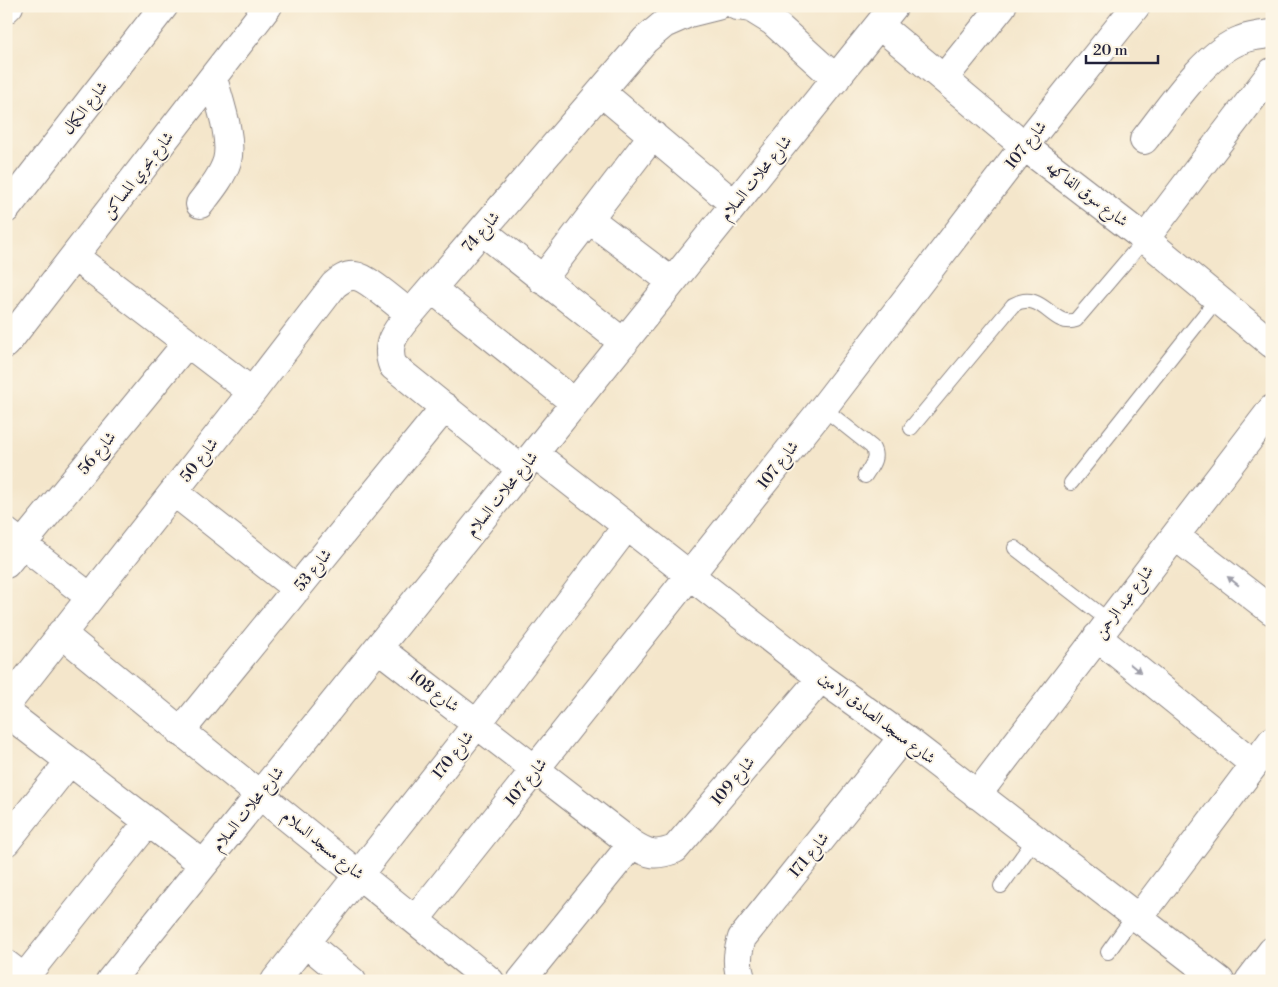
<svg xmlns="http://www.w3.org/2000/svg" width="1278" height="987" viewBox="0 0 1278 987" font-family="'Libre Bodoni',Amiri,serif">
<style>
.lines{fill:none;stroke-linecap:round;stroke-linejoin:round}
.lane-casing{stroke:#8b8483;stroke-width:16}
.street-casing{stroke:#8b8483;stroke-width:30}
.secondary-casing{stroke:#8b8483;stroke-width:30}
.lane{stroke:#fff;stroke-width:14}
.street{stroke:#fff;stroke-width:28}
.secondary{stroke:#fff;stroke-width:28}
.oneway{fill:#9c9ca7}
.labels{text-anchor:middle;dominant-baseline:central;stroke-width:4;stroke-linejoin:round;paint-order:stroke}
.street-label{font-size:16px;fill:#22223b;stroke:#fcf5e5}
</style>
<rect width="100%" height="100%" fill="#fcf5e5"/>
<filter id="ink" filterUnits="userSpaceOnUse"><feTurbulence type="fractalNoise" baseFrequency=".02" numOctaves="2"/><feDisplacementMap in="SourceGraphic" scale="10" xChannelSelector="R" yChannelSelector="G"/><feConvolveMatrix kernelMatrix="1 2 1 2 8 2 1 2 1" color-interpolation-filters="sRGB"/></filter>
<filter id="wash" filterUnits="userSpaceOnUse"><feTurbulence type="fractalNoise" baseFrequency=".0096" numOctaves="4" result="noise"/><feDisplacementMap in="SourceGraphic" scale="20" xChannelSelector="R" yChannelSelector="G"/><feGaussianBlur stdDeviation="1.12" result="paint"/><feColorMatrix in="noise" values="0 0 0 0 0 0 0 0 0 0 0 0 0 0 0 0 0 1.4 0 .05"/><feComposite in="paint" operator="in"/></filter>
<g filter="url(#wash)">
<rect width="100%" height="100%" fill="#f4e6cb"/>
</g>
<g filter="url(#ink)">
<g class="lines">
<defs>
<path id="lane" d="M823 408 872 447C879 458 871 466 865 476
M911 428 1013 305C1043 288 1052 329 1076 320L1145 239
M1071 483 1217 299
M1015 548 1109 621
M1001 886 1035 839
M1108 952 1134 916"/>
<path id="street" d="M737 6 751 8 772 21 836 79
M6 9 9 6
M879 25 1024 146 1145 239 1272 344
M944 78 1002 6
M601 92 734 204
M1144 140C1168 110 1205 53 1241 40 1250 36 1262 35 1272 34
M200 204C210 191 222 177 227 161 233 138 219 101 213 78
M6 209 164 6
M589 219 672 282
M482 231 624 343
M1145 239 1272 72
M75 257 252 392
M542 280 653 135
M432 289 575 403
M6 344 268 6
M535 454 821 678 903 737 1220 981
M522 470 393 366C384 344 396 331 410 314L645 40 664 24 689 13 717 6
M174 492 297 589
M6 532 90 597
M1175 536 1272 611
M6 564 187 343
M61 633C203 750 347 865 490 981
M1097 637 1254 764
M378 648 632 844C649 855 656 856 675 849L821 678
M6 705 252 392 334 285C340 280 346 275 355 276 367 277 399 306 410 314
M6 712 203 864
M180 732 445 407
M977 795 1272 409
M6 842 70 761
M1138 919 1272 741
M415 920 823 408 1024 146 1136 6
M305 942 352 981
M24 978 148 822
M110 981 894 6
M275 981 477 724 627 526
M521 981 632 844
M742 981C736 965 737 954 742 938L903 737
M1249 981 1272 951"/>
<path id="secondary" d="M6 964 28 981"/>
</defs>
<use href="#lane" class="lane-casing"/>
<use href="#street" class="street-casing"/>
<use href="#secondary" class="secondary-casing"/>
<use href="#lane" class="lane"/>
<use href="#street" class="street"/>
<use href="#secondary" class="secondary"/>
</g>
<defs><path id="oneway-solid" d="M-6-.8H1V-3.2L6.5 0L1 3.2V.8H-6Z" transform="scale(1.25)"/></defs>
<g class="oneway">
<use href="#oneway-solid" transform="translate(1233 581) rotate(-142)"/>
<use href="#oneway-solid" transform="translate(1135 668) rotate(39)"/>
</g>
</g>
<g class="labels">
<g class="street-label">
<text transform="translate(85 108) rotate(-52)">شارع الكمال</text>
<text transform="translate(1026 145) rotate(-52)">شارع 107</text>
<text transform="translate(138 175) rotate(-52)">شارع بحري المساكن</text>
<text transform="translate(756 178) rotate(-51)">شارع محلات السلام</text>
<text transform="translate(1087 194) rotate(37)">شارع سوق الفاكهه</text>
<text transform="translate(481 232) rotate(-49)">شارع 74</text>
<text transform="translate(97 453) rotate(-51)">شارع 56</text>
<text transform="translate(199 460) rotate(-52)">شارع 50</text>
<text transform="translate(778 465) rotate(-52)">شارع 107</text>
<text transform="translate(502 494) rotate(-51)">شارع محلات السلام</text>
<text transform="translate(313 570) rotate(-51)">شارع 53</text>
<text transform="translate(1124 602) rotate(-53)">شارع عبد الرحمن</text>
<text transform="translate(434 691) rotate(37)">شارع 108</text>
<text transform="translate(877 718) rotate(37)">شارع مسجد الصادق الامين</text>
<text transform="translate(453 755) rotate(-52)">شارع 170</text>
<text transform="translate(733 781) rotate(-50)">شارع 109</text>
<text transform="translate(526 782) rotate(-51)">شارع 107</text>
<text transform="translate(248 809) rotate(-51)">شارع محلات السلام</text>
<text transform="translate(323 845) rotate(39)">شارع مسجد السلام</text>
<text transform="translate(809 855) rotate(-51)">شارع 171</text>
</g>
</g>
<rect width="1278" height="987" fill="none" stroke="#fcf5e5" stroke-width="25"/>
<path d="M1086 55v8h72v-8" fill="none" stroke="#22223b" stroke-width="2.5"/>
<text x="1093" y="55" font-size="15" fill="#22223b" stroke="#fcf5e5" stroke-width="4" paint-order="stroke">20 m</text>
</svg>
